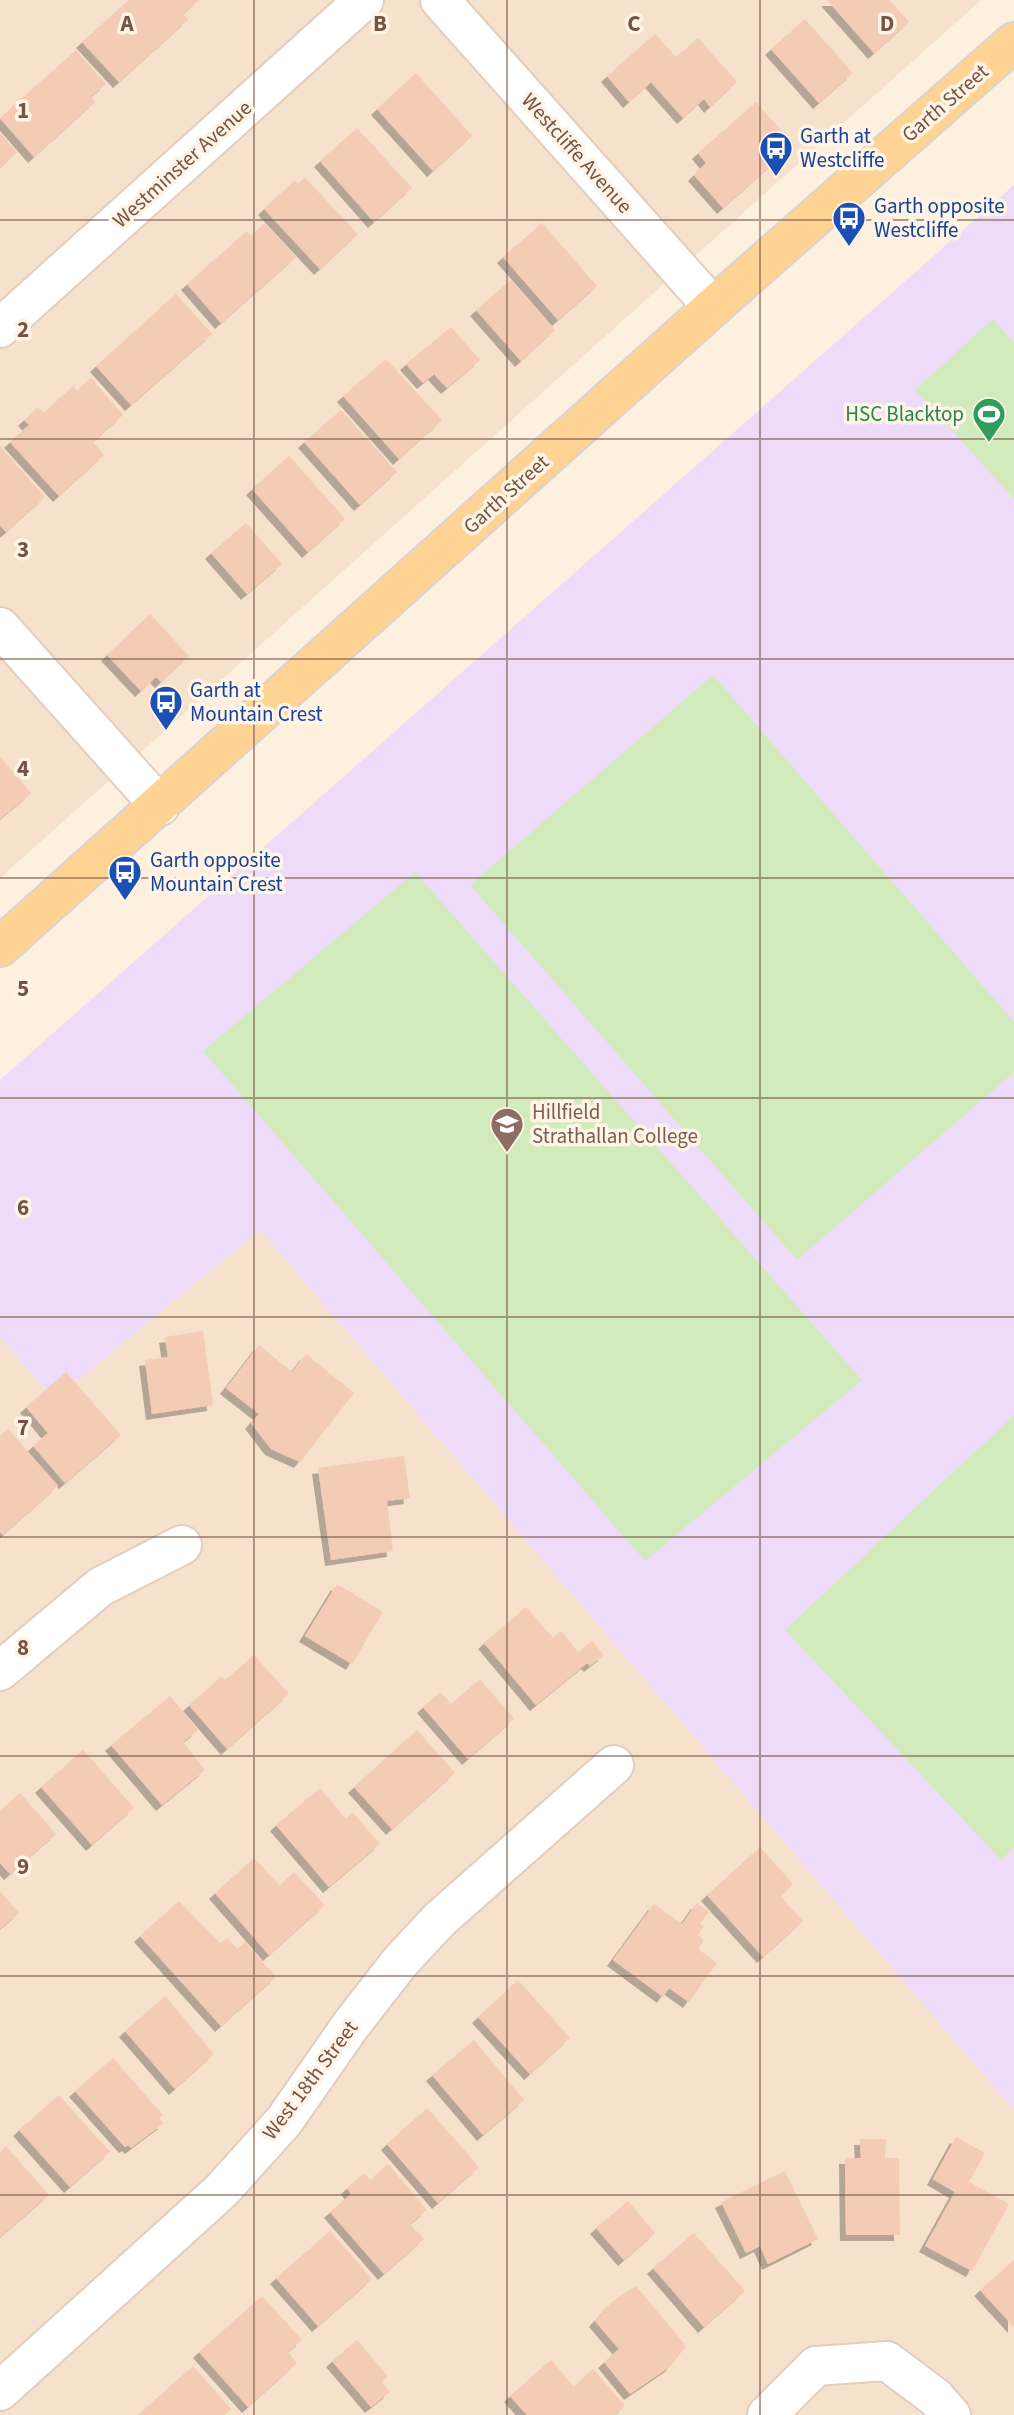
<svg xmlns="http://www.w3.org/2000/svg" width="1014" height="2415" viewBox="0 0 1014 2415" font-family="'Source Sans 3',sans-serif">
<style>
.residential{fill:#f5e1cc}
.education{fill:#eddbf9}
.green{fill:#d1ebbd}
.building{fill:#f4cbb4;filter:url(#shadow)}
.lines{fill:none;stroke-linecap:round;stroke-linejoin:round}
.minor-casing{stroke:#e3cdbd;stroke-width:42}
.major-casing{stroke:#dbd3cf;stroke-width:42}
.minor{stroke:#fff;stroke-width:38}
.major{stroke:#ffd393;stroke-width:38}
.grid{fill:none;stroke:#745445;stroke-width:2;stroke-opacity:0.55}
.labels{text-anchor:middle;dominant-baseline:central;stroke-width:7;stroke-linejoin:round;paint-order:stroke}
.street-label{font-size:21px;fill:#745445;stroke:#fff4e5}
.transit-label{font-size:21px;fill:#164399;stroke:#fff4e5;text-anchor:start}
.leisure-label{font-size:21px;fill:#27864d;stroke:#fff4e5;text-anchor:end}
.education-label{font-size:21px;fill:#785e54;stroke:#fff4e5;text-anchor:start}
.grid-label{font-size:23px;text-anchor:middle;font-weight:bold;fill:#745445;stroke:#fff4e5;stroke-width:7;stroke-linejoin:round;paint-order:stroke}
</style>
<defs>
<filter id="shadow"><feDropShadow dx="-6" dy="6" stdDeviation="0" flood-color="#0004"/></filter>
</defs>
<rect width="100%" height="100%" fill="#fdf0de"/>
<path class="residential" d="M0 0H981L0 878Z
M260 1229 1014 2110V2415H0V1338L55 1399Z"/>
<path class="education" d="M1014 185V2110L260 1230 55 1399 0 1338V1080Z"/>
<path class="green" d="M993 319 1014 343V499L915 390Z
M713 675 1014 1022V1072L797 1260 470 885Z
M415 872 862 1380 645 1561 203 1051Z
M1014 1415V1847L1001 1860 785 1630Z"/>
<path class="building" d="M129 0H199L183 14 188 20 119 82 82 42Z
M827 0H889L909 22 874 53Z
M805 19 853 73 819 103 771 49Z
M655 34 676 57 698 38 737 82 710 107 704 99 683 118 651 82 629 102 607 76Z
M76 50 106 84 91 97 95 102 34 157 0 118Z
M416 73 472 136 433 171 377 109Z
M756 102 794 145 723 208 694 175 706 163 698 153Z
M357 128 412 188 374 222 320 161Z
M0 133 17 152 0 168Z
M305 178 358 234 320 269 264 209 295 180 298 184Z
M265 223 296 257 221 323 187 284 247 231 251 236Z
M542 223 597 286 558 320 503 257Z
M511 280 555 330 521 361 476 310Z
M176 294 212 334 131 405 96 366Z
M451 327 480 360 447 388 434 374 423 383 406 364Z
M386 359 442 420 399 459 343 396Z
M91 378 123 415 93 442 104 455 59 496 10 442 29 425 24 420 38 407 44 413 73 386 77 391Z
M341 410 397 472 360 505 304 442Z
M0 446 45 497 6 532 0 525Z
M289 456 345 519 308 552 252 489Z
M246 523 282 564 247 594 211 553Z
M150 614 189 656 161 682 156 677 141 691 107 655Z
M0 757 31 793 0 819Z
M203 1331 213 1405 152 1414 145 1360 168 1357 165 1337Z
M259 1345 292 1372 306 1354 354 1393 300 1462 271 1449 251 1423 259 1414 226 1388Z
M66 1372 121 1435 65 1483 33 1446 48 1433 26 1407Z
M8 1429 58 1486 3 1535 0 1532V1436Z
M404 1456 410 1498 387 1501 393 1551 331 1560 318 1468Z
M337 1584 383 1612 352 1664 305 1636Z
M526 1607 553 1638 561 1631 578 1652 592 1641 604 1655 590 1666 587 1663 536 1705 484 1643Z
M254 1655 289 1694 227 1749 189 1705 222 1676 225 1680Z
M480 1679 514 1719 468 1759 423 1707 440 1692 451 1704Z
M170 1696 198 1730 183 1742 205 1770 162 1805 111 1745Z
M417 1730 455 1773 392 1829 354 1787Z
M83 1750 134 1808 92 1845 41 1787Z
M320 1788 346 1819 353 1813 380 1844 329 1887 276 1825Z
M20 1793 56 1834 10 1874 0 1863V1811Z
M760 1847 793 1884 780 1896 803 1921 763 1957 707 1895Z
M254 1858 280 1886 294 1872 325 1905 269 1955 215 1893Z
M0 1891 19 1913 0 1929Z
M179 1901 220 1943 227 1938 237 1949 245 1942 276 1977 221 2026 140 1936Z
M697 1903 709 1912 700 1924 704 1926 698 1935 704 1940 698 1949 717 1963 689 2002 669 1988 663 1997 613 1960 654 1904 682 1924Z
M518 1980 570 2038 530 2074 478 2017Z
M165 1996 214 2054 175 2089 125 2031Z
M474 2040 524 2100 483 2135 432 2075Z
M113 2058 163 2115 159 2118 164 2123 131 2148 128 2145 125 2147 75 2091Z
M59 2095 110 2152 70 2187 19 2130Z
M427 2108 479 2167 438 2203 387 2144Z
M956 2137 985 2153 969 2182 1009 2204 972 2271 925 2246 955 2192 933 2179Z
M860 2139H886L885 2158H899L900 2235H846L845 2158H861Z
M6 2146 49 2195 0 2237V2152Z
M388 2164 427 2210 410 2224 424 2239 384 2274 330 2212 351 2194 347 2188 364 2173 370 2180Z
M785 2171 818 2239 768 2264 760 2246 746 2253 721 2202Z
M628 2201 655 2233 624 2260 596 2228Z
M330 2231 372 2279 318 2326 276 2278Z
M694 2233 745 2291 704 2327 653 2268Z
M1014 2260V2327L980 2290Z
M636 2286 686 2346 671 2366 630 2394 604 2362 619 2349 595 2321 613 2301Z
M262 2296 302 2340 288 2352 297 2363 248 2407 199 2352Z
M357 2340 388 2377 382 2382 390 2392 371 2407 332 2361Z
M551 2360 574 2387 593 2369 625 2406 615 2415H527L510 2396Z
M193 2366 231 2409 224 2415H138Z"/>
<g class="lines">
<defs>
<path id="minor" d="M440 0 713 307
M0 328 364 0
M0 627 160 806
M0 1671 100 1587 182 1545
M0 2391 222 2190 284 2121 351 2025 400 1962 439 1920 614 1765
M767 2415 816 2366 887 2361 935 2397 951 2415"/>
<path id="major" d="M0 947 713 307 1014 42"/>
</defs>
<use href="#minor" class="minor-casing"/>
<use href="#major" class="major-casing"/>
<use href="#minor" class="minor"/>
<use href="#major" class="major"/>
</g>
<path class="grid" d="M254 0V2415M507 0V2415M760 0V2415M0 220H1014M0 439H1014M0 659H1014M0 878H1014M0 1098H1014M0 1317H1014M0 1537H1014M0 1756H1014M0 1976H1014M0 2195H1014"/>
<defs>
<symbol id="bus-pin" viewBox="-11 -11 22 30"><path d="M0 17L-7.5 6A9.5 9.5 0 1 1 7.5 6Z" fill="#1a4fb4" stroke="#fff4e5"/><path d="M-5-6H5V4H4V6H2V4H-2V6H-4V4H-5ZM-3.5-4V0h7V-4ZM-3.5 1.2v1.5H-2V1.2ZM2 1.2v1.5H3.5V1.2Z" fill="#fff"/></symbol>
<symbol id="stadium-pin" viewBox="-11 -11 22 30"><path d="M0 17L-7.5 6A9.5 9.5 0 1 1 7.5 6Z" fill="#2e9e5b" stroke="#fff4e5"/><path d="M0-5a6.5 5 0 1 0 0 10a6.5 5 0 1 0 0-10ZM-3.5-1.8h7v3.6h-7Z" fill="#fff"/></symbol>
<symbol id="school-pin" viewBox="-11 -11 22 30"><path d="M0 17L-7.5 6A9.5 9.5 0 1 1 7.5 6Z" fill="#8d6e63" stroke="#fff4e5"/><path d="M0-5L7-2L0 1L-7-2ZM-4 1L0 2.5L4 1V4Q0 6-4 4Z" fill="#fff"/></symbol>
</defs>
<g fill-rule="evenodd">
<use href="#bus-pin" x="757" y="129" width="38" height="52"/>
<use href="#bus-pin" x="830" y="199" width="38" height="52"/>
<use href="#stadium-pin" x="970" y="395" width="38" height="52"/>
<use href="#bus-pin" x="147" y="683" width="38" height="52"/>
<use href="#bus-pin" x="106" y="853" width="38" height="52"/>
<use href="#school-pin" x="488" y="1105" width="38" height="52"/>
</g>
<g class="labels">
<g class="street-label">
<text transform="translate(945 103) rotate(-41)">Garth Street</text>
<text transform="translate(577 153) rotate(48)">Westcliffe Avenue</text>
<text transform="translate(182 164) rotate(-42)">Westminster Avenue</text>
<text transform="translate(506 494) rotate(-42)">Garth Street</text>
<text transform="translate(310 2080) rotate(-53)">West 18th Street</text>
</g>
<g class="transit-label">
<text x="800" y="136">Garth at<tspan x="800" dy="24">Westcliffe</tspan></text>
<text x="874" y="206">Garth opposite<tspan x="874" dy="24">Westcliffe</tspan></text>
<text x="190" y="690">Garth at<tspan x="190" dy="24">Mountain Crest</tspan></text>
<text x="150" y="860">Garth opposite<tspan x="150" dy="24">Mountain Crest</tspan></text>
</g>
<g class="leisure-label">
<text x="964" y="414">HSC Blacktop</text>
</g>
<g class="education-label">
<text x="532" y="1112">Hillfield<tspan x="532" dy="24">Strathallan College</tspan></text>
</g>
</g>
<g class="grid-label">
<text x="127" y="31">A</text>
<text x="380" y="31">B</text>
<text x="634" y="31">C</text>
<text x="887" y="31">D</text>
<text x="23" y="118">1</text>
<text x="23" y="337">2</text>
<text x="23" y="557">3</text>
<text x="23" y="776">4</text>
<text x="23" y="996">5</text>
<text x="23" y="1215">6</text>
<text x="23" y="1435">7</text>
<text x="23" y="1655">8</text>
<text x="23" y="1874">9</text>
</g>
</svg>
